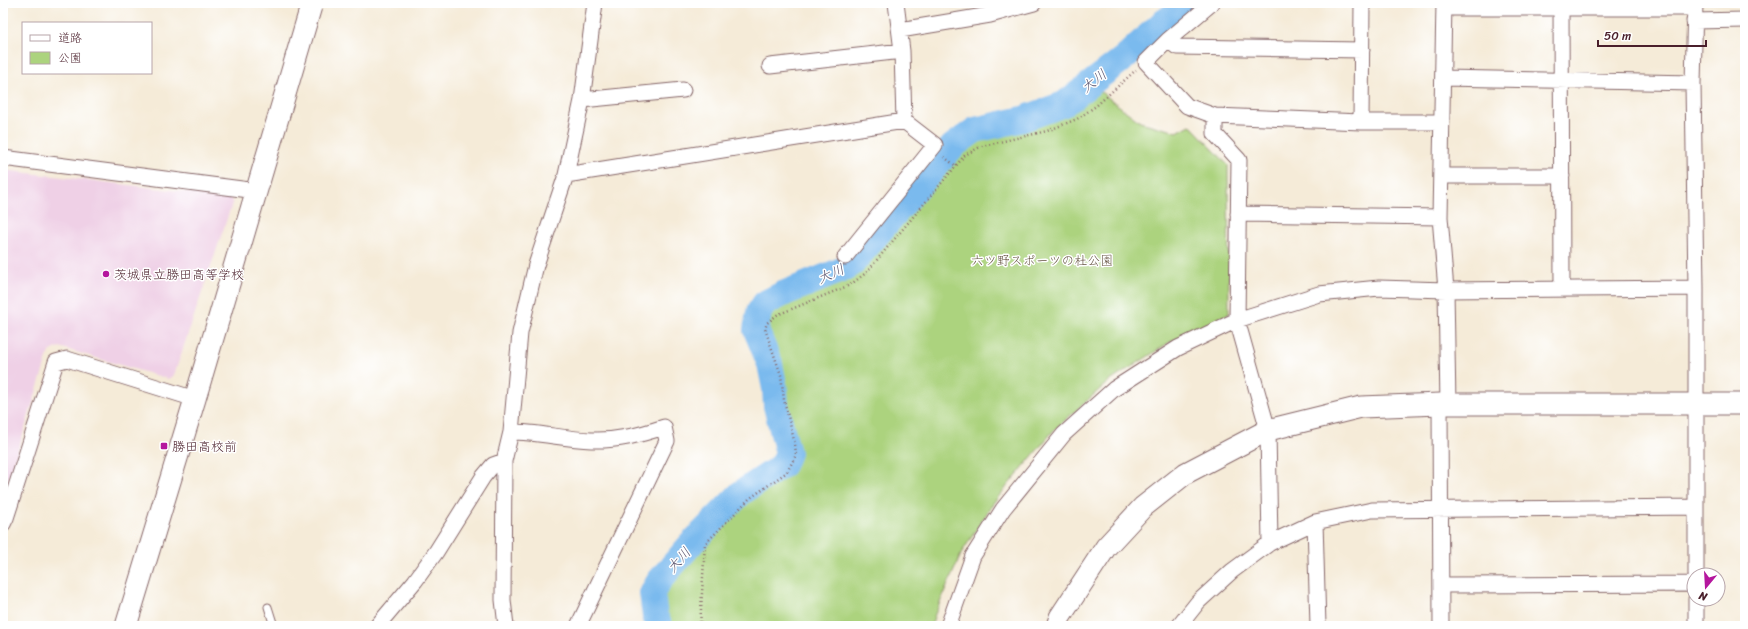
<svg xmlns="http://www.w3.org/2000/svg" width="1748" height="629" viewBox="0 0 1748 629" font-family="Sriracha,'Klee One',sans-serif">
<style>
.built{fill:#efd0e6}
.green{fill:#acd37e;stroke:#7b7954}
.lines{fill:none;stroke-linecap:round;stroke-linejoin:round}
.river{stroke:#7abaee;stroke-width:26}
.lane-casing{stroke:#866668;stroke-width:9}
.street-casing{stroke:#866668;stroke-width:17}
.secondary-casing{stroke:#866668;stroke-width:23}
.path{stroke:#866668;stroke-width:2.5;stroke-dasharray:1 3;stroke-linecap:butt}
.lane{stroke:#fff;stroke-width:7}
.street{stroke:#fff;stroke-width:15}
.secondary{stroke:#fff;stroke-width:21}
.poi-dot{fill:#b5179e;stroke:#fff;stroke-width:1.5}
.labels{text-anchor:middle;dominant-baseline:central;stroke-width:3;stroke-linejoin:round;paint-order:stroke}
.park-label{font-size:13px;fill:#675544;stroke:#fff}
.poi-label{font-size:13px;fill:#4a1f2b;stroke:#fff;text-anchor:start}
.water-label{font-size:14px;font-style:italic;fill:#5b556f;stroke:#fff}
</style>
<rect width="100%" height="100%" fill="#fff"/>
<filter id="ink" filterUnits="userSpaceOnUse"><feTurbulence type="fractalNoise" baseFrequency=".025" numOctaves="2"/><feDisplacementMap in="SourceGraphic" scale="8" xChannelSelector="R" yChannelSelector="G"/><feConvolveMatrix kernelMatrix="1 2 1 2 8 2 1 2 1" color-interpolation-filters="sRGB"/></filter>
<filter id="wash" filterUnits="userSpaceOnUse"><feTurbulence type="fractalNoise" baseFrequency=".012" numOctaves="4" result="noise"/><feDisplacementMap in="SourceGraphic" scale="16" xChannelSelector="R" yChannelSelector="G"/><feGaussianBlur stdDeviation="0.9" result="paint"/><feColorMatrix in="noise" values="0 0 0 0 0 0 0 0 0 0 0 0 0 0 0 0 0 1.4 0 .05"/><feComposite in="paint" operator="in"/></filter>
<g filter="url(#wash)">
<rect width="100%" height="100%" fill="#f5ebd8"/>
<path class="built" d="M3 170 229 197 233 201 174 375 168 379 59 347 49 352 3 497Z"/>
<path class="green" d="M1093 86 1140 122 1177 132 1190 125 1228 165 1229 314 1170 342 1107 383 1054 430 994 502 962 552 935 614 931 626H667C658 604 654 598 668 577L734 504 780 471 791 459V448L782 410 775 370 760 328 761 314 768 305 854 267 954 149 977 133 1025 121 1065 105Z"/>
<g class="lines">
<path class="river" d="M660 626 655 616 652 593 659 581 691 544 741 493 783 465 788 453 776 406 775 389 770 364 756 330 759 312 765 303 785 293 844 269 852 264 953 146 975 130 1023 119 1064 104 1124 58 1161 24 1191 3"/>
</g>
</g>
<g filter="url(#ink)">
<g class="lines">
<defs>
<path id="lane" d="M268 607 274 626"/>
<path id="street" d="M1212 3 1168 40 1146 62 1187 106 1215 116 1361 122H1442
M1444 3 1440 217 1446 290 1448 405
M1561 3 1562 289
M1695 3 1693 83 1696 288V575
M1444 8H1695
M1694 21 1745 20
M900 30 990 15 1034 3
M1168 40 1177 47 1362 50
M770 66 902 51
M1444 78 1693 83
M582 100 683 90
M1215 116V134L1239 160 1237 320 1268 430 1270 543
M1361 122 1362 3
M3 158 257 191
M566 175 904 121 902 51 896 3
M1441 176H1562
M1238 214 1440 217
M845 257 935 145 904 121
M1440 404 1441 626
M511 432C538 432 564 439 591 440 617 441 640 435 664 427L667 441 578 626
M1315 522 1318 626
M3 524 6 518 56 362 67 359 195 399
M1441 585 1694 584
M1696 599V626
M377 626 415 581 436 552 483 477 493 465 504 461
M506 626 503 600 504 461 511 432 520 333 536 265 566 175 582 100 595 3
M948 626 973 556 1003 509 1064 434 1114 389 1178 348 1237 320 1319 294 1379 288 1446 290 1696 288
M1179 626 1198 602 1232 571 1270 543 1315 522 1372 510 1696 507"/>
<path id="secondary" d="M126 626 195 399 312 3
M1057 626 1060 617 1106 547 1143 507 1186 473 1268 430 1361 407 1440 404H1745"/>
</defs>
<use href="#lane" class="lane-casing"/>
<use href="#street" class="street-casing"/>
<use href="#secondary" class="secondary-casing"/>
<path class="path" d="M944 157 956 166
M700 626 705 544 749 499 787 472 796 455 795 444 784 400 781 375 765 329 767 323 777 315 850 285 866 273 965 155 982 146 1047 131 1077 119 1096 106 1136 70"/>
<use href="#lane" class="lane"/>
<use href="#street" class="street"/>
<use href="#secondary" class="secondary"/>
</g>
</g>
<g class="poi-dot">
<circle cx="106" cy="274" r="4"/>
<rect x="160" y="442" width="8" height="8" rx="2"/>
</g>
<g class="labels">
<g class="park-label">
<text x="1042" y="260">六ツ野スポーツの杜公園</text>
</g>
<g class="poi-label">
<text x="114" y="274">茨城県立勝田高等学校</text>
<text x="172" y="446">勝田高校前</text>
</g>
<g class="water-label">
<text transform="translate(1094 81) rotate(-38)">大川</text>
<text transform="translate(831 274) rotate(-24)">大川</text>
<text transform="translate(679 560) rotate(-48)">大川</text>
</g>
</g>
<rect width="1748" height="629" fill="none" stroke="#fff" stroke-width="16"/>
<rect x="22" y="22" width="130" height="52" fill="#ffffff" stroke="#b7a5aa"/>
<rect x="30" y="35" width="20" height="6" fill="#ffffff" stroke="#b7a5aa"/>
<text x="58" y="42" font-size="12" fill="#4a1f2b">道路</text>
<rect x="30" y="52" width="20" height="12" fill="#acd37e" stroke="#b7a5aa"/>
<text x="58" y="62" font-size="12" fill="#4a1f2b">公園</text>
<g transform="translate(1706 587) rotate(198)"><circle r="19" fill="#ffffff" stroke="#b7a5aa"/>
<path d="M0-3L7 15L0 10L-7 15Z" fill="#b5179e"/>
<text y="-6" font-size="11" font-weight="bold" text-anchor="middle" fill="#4a1f2b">N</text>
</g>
<path d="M1598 40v6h108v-6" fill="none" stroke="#4a1f2b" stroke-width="2"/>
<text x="1604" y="40" font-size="12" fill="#4a1f2b" stroke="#ffffff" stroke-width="3" paint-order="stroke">50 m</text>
</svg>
